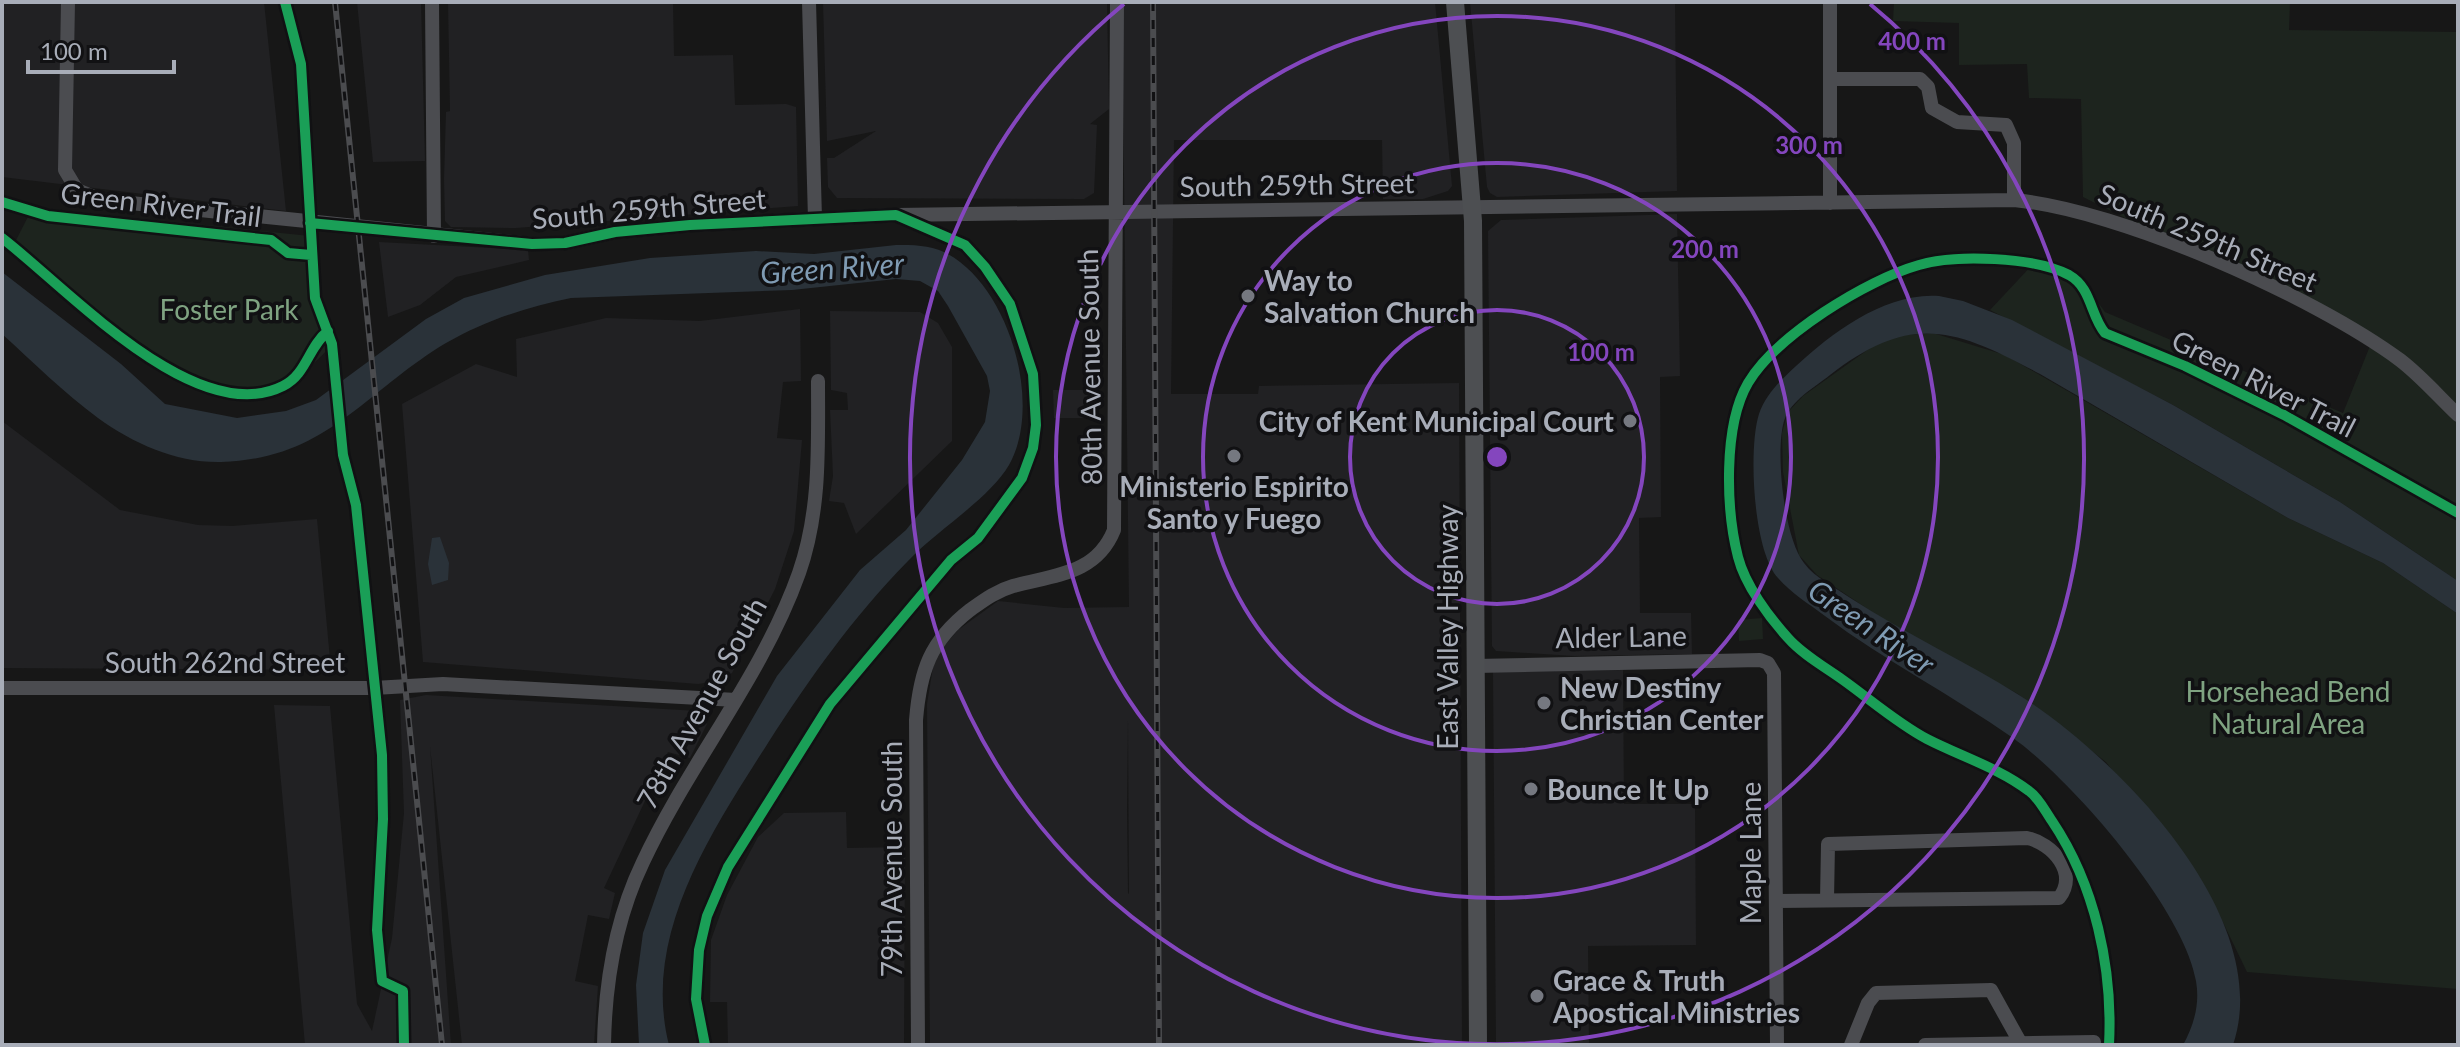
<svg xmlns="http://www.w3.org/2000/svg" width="2460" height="1047" viewBox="0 0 2460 1047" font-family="Lato,sans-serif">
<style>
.built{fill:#212123;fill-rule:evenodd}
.green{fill:#1d241e}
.water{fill:#2a3239}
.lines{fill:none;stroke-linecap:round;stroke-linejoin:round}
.minor{stroke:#4b4c50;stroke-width:14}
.major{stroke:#4d4f52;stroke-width:18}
.rail-casing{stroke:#4b4c4f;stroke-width:6}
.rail{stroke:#111113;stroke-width:3;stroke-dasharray:9;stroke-linecap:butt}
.cycleway-casing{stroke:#111113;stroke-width:15}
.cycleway{stroke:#1a9f57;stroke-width:10}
.ring{fill:none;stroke:#8446be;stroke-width:4}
.poi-dot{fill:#757880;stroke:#111113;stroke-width:3}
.labels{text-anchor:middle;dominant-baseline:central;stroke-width:7;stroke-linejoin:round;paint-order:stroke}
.street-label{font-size:28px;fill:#a8adb8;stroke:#111113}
.poi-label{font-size:28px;font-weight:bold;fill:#a8adb8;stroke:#111113;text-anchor:start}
.park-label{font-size:28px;fill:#7fa381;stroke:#111113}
.water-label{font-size:30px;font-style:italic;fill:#7f9bb3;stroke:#111113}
.centre{fill:#8446be;stroke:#111113;stroke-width:4}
.ring-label{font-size:24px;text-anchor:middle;font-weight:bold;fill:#8446be;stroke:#111113;stroke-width:7;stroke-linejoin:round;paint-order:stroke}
</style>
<rect width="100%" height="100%" fill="#171717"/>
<path class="built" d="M2 2H264L286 211 2 177Z
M357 2H421L425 161 373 162Z
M448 2H673L674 56 733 55 735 105 786 104 796 107 798 206 516 228 451 227 445 221 444 179 446 112 450 111Z
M823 2H1107L1109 109 1090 124 1097 125 1094 193 1084 199 837 198 828 187 827 158H834L876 131 827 141Z
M1122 2H1435L1452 186 1448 191 1423 199H1383L1382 140H1174L1171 394H1258L1259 386 1459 383 1462 1045H930L927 704 933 667 942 648 958 630 998 601 1064 608 1129 607ZM1128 718 1129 893 1128 894 1127 810Z
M1470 2H1675L1677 191 1497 197 1490 193 1487 187Z
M1677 214 1680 376 1660 377 1661 517 1639 518 1640 613H1691L1692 654 1574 656 1496 651 1492 646 1488 231 1501 220Z
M379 242 528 250 529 260 456 277 420 305 388 317Z
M800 309 801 381 783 382 777 438 802 440 794 531 775 589 732 673 721 680 698 684 423 662 402 404 476 364 517 377 516 339 606 318 700 321Z
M830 311 920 312 938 323 952 347V441L856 534 844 503 829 501 833 476 830 410H848L847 393 831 390Z
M1053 390H1094L1095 418H1054Z
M2 421 120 510 198 525 233 526 317 519 331 670 2 668Z
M1623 670 1624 804H1695L1696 945 1588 946 1589 1045H1496L1493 672Z
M426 695 698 711 707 724 690 758 668 752 604 888 615 893 609 919 588 915 575 981 598 986 594 1045H462L430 746 451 1045H305L274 705 330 706 357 1004 372 1031 392 938 404 813 400 700Z
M846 812 847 848 905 847 904 1045H728L727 1002H710L711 940 727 895 758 837 784 813Z"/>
<path class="green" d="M1894 2H2290L2289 30 2458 32V581L2340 502 2173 405 1990 310 2035 262 2080 278 2105 312 2343 413 2372 341 2083 197 2081 99 2029 98 2027 64 1959 65V23L1893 21Z
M33 207 310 236 315 298 332 344C252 441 168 376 93 312 67 290 40 268 13 246Z
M1933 333 2005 355 2288 518 2383 563 2458 614V989L2247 972 2216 908 2106 762 2018 694 1887 622 1817 575 1799 555 1783 472 1782 433 1788 412 1803 396 1880 341 1902 335Z
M1762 618 1763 639 1739 641 1738 620Z"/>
<path class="water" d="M896 245C913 245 929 245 944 252 1008 283 1044 403 1009 465 988 500 937 530 908 561 853 617 810 678 768 743 712 831 641 935 669 1045H639L636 985 643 933 665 870 777 676 860 570 906 530 962 460 985 422 990 391 987 376 948 306 938 291 920 281 896 279 792 290 571 298C527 307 486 320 446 343 364 392 327 459 221 462 177 463 134 444 98 418 64 393 33 362 2 334V272L121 364 165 404 237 418 286 411 316 400 426 319 464 298 545 275 650 258 756 251 814 254Z
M1939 296 1963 301 2012 320 2173 405 2340 502 2458 581V614L2383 563 2288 518 2040 374C1955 328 1911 312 1830 375 1814 388 1791 400 1784 421 1775 452 1784 538 1804 563 1815 578 1836 588 1852 599 1906 634 1965 661 2019 695 2116 756 2276 917 2233 1045H2183C2194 1025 2200 1004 2196 981 2184 909 2072 780 2013 738 1952 695 1885 661 1825 616 1809 604 1791 593 1778 578 1753 551 1748 448 1759 414 1766 394 1781 380 1796 366 1833 332 1886 292 1939 296Z
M440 537 449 563 448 580 432 585 428 564 432 538Z"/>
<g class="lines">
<path class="minor" d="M68 2 65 170 77 190 101 200 532 244 565 243 615 232 690 225 896 215 2014 200C2121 210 2313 296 2400 360 2421 376 2439 397 2458 415
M432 2 434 236
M809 2 815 219
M1830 2V203
M1830 79H1920L1928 87 1932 108 1957 122 2006 125 2014 143V200
M1475 666 1760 660 1768 663 1774 673 1777 1045
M2 688H374L443 684 736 700
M1776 901 2059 898C2079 873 2052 843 2027 838L1828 844 1827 900
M604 1045C605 983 616 918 643 862 689 763 762 677 799 573 821 510 818 446 818 381
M918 1045 916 720C920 671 930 641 970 610 984 600 996 591 1013 586 1053 575 1096 575 1114 530L1117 2
M1851 1045 1868 1003 1876 993 1991 990 2021 1044
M1925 1045 2094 1042"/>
<path class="major" d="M1455 2 1473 221 1478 1045"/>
<defs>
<path id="rail" d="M335 2 442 1045
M1153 2 1159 1045"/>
</defs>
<use href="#rail" class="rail-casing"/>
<use href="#rail" class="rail"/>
<defs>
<path id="cycleway" d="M285 2 301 64 315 298 332 344 343 455 356 505 382 755 383 819 377 930 382 981 403 991 404 1045
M2 202 48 216 271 240 288 253 311 255
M310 223 532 244 565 243 615 232 690 225 896 215 965 245 985 267 1010 304 1033 374 1036 425 1033 448 1022 478 978 538 951 560 830 704 728 867 707 916 699 950 696 999 705 1045
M2 238C66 287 196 430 283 386 307 374 308 347 328 331
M2109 1045C2113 968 2095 885 2052 821 2045 811 2039 798 2029 791 1999 768 1960 756 1927 739 1897 723 1871 700 1843 680 1825 667 1803 655 1788 638 1769 617 1745 585 1738 557 1726 510 1723 426 1748 383 1776 336 1866 280 1919 265 1956 254 2035 257 2069 275 2092 288 2090 315 2105 333L2185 366 2284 415 2458 513"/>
</defs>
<use href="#cycleway" class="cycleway-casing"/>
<use href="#cycleway" class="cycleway"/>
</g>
<g class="ring">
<circle cx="1497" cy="457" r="147"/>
<circle cx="1497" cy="457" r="294"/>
<circle cx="1497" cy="457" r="441"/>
<path d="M1870 4A587 587 0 1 1 1124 4"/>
</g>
<g class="poi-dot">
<circle cx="1248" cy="296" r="8"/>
<circle cx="1630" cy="421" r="8"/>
<circle cx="1234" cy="456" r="8"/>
<circle cx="1544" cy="703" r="8"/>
<circle cx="1531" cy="789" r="8"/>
<circle cx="1537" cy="996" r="8"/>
</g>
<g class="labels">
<g class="street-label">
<text transform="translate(1297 184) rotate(-1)">South 259th Street</text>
<text transform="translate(161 204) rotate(7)">Green River Trail</text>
<text transform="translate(649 208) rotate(-5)">South 259th Street</text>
<text transform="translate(2208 237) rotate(23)">South 259th Street</text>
<text transform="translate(1089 367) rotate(-91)">80th Avenue South</text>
<text transform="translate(2264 383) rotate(27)">Green River Trail</text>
<text transform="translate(1447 627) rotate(-90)">East Valley Highway</text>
<text transform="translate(1621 636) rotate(-1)">Alder Lane</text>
<text x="225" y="662">South 262nd Street</text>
<text transform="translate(701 703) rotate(-61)">78th Avenue South</text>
<text transform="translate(1750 853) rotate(-90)">Maple Lane</text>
<text transform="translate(891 859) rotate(-90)">79th Avenue South</text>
</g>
<g class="poi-label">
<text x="1264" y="280">Way to<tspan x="1264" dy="32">Salvation Church</tspan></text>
<text x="1614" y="421" text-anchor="end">City of Kent Municipal Court</text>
<text x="1234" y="486" text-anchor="middle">Ministerio Espirito<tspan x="1234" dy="32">Santo y Fuego</tspan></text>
<text x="1560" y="687">New Destiny<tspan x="1560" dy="32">Christian Center</tspan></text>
<text x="1547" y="789">Bounce It Up</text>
<text x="1553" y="980">Grace &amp; Truth<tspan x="1553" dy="32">Apostical Ministries</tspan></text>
</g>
<g class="park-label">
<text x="229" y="309">Foster Park</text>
<text x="2288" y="691">Horsehead Bend<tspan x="2288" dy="32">Natural Area</tspan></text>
</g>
<g class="water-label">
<text transform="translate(832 267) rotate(-4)">Green River</text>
<text transform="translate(1872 626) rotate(34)">Green River</text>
</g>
</g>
<circle cx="1497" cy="457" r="12" class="centre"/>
<g class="ring-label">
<text x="1912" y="50">400 m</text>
<text x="1809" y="154">300 m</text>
<text x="1705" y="258">200 m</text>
<text x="1601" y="361">100 m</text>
</g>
<rect width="2460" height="1047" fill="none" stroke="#a8adb8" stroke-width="8"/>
<path d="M28 60v12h146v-12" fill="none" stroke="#a8adb8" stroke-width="4"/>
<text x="40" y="60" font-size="24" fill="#a8adb8" stroke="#111113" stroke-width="6" paint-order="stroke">100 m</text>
</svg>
